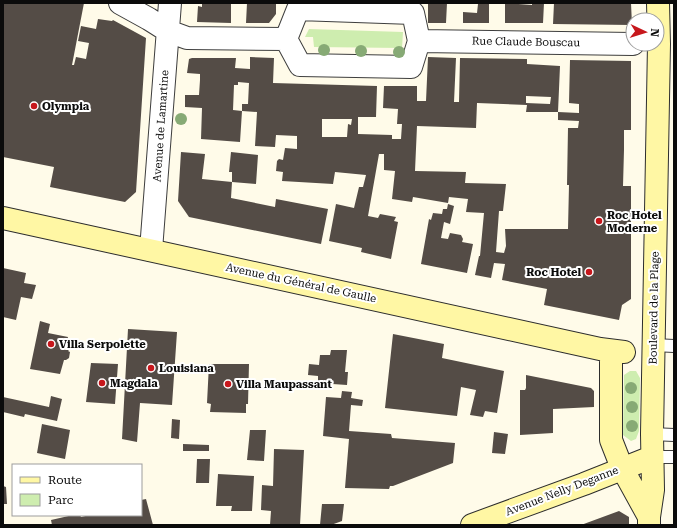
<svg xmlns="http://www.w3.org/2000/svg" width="677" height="528" viewBox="0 0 677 528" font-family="'Roboto Serif',serif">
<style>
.green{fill:#ceedaf}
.building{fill:#544c46;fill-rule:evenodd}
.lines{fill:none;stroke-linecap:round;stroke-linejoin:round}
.service-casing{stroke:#3e3e3e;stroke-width:14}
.minor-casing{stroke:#3e3e3e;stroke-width:24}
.secondary-casing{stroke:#2d2d2d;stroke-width:24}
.service{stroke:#fff;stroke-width:12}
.minor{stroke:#fff;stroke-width:22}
.secondary{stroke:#fff7a4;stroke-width:22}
.tree{fill:#87aa75}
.poi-dot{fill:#c7171c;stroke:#fff;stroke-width:1.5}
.labels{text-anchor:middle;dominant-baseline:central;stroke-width:4;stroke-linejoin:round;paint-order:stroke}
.street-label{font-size:11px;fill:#0b0b0b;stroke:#fff}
.poi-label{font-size:11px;font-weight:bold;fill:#0b0b0b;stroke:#fff;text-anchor:start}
</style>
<rect width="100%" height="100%" fill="#fffbe9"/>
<path class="green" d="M309 29 403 32 402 48 314 47 313 37H305Z
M630 371H636L640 378 639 431 636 439 631 441 623 435 624 375Z"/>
<path class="building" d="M3 3H84L72 65H74L76 57 86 59 89 43 78 41 81 26 96 29 98 19 112 21 113 20 146 38 136 192 125 202 50 187 54 167 3 157Z
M202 3H231V23L197 22 198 6 202 7Z
M247 3H276V14L269 23H246Z
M428 3H447L446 23H428Z
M505 3 532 5V3H544L543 23H505Z
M554 3H631L632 25 553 24Z
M478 4H489V23H463V12L477 13Z
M250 57 274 58 273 83 377 86 376 117H358V134L392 135V139H401L402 124H397L398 109 383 108 384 86H417V101H426L428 57 456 58 454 102H459L460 58 527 59V64L560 66 558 112 579 113V104L569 103 570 60 631 61V130H624V150L623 186H631V299L622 305 619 320 544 305 547 289 502 280 505 264 494 263 491 278 475 275 479 256H480L484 213 466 212 468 199 449 197 448 203 413 197 412 202 392 199 395 171 384 170V154H379L368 216 378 218 380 214 396 217 394 221 398 222 391 259 361 252 362 248 329 241 336 204 354 208 359 187H363L366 175 335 172 333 184 282 181 283 172 276 171 277 161 279 159 283 160 285 148 297 149V136L276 135 275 147 255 146 257 112 242 111 240 142 201 139 202 108 185 107V95H199L200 80V74L187 73 189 59 192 58H236L235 68 250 69ZM238 82 249 83 248 104H242V111L233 110 234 85H238ZM526 96 551 97 550 104 526 103ZM477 103 527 105 526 112H558V120L579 121 578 128H568L567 185H569L568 229H505L506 246 504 253 496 252 499 211H503L506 184 465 183 466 172 415 171 417 126 476 128ZM322 119H352L351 125 348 124 347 137H322Z
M181 152 205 154 202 179 232 182 231 198 275 207 276 199 328 209 321 244 189 217 178 201Z
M231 152 258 155 256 184 232 182V172H229Z
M448 204 454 206 450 224 444 222 441 238 448 239 450 233 461 235 463 239 462 242 473 244 467 273 421 264 429 219 431 220 433 213 442 214 443 209H447Z
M3 268 26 273 24 283 36 285 32 299 21 297 16 320 3 317Z
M40 321 50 324 48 333 68 337 65 350H69L68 351 70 352 69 358 66 360H64L60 374 30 369Z
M128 329 177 332 172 405 140 403 137 442 122 439Z
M393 334 444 344 442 358 504 371 497 413 485 411 483 417 470 415 476 390 461 387 457 416 385 408Z
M331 350H347L345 372H348L347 385 318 383V376L308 375 309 364 319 365 320 355H330Z
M91 363 118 364 115 404 86 402Z
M209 364H249L248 404H246V413L210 412 211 404 207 403Z
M526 375 591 388 594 391V407L553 409V433L520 435V390H525L526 388Z
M342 391 352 392 351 398 363 400 362 406 351 405 349 431 391 434 392 438 455 443 453 463 393 486H390L389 489 345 488 349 439 323 436 326 397 341 398Z
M51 396 62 399 57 421 25 414 24 417 3 412V397L49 407Z
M172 419 180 420 179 439 171 438Z
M42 424 70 430 65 459 37 453Z
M250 430H266L264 461 247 460Z
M494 432 508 434 505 454 492 453Z
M183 444 209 445V451H183Z
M274 449 304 450 300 525H270L271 511 261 510 262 485 273 486Z
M197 459H210L209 483H196Z
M218 474 254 476 252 511H231L232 506H216Z
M3 486 6 487 7 504H3Z
M146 499 153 525H52L51 520 73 515H80L81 517 90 515H141V500Z
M322 504H344L342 521 331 525H320Z
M619 511 629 517V525H581Z"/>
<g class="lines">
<defs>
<path id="service" d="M654 345 674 346
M652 434 674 435
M652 457H674"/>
<path id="minor" d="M120 3 149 19 168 31 187 38 286 39
M298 9 413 13 419 41 411 67 300 65 286 39Z
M419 41 633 44
M151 250 170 3"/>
<path id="secondary" d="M3 218 600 349 624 352
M611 361V440L622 468 649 517
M472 525 584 484 652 457
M649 525V517L653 490 652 434 659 44 658 3"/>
</defs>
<use href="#service" class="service-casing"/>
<use href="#minor" class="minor-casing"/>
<use href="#secondary" class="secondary-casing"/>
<use href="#service" class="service"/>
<use href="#minor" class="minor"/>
<use href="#secondary" class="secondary"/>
</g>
<g class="tree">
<circle cx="324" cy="50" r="6"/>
<circle cx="361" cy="51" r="6"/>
<circle cx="399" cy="52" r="6"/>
<circle cx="181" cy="119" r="6"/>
<circle cx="631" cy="388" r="6"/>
<circle cx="632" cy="407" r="6"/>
<circle cx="632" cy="426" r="6"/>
</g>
<g class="poi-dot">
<circle cx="34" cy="106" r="4"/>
<circle cx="599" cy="221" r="4"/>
<circle cx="589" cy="272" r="4"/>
<circle cx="51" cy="344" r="4"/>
<circle cx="151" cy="368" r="4"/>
<circle cx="102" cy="383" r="4"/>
<circle cx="228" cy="384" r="4"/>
</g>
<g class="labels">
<g class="street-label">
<text transform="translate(526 42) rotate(1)">Rue Claude Bouscau</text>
<text transform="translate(161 126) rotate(-86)">Avenue de Lamartine</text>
<text transform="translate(301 283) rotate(12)">Avenue du Général de Gaulle</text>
<text transform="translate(654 308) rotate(-89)">Boulevard de la Plage</text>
<text transform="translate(562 491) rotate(-21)">Avenue Nelly Deganne</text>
</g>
<g class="poi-label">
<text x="42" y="106">Olympia</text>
<text x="607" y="215">Roc Hotel<tspan x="607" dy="13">Moderne</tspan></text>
<text x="581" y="272" text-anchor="end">Roc Hotel</text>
<text x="59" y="344">Villa Serpolette</text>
<text x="159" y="368">Louisiana</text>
<text x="110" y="383">Magdala</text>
<text x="236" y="384">Villa Maupassant</text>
</g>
</g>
<rect width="677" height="528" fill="none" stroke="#0b0b0b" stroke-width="8"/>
<rect x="12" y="464" width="130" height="52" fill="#ffffff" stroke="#9d9d9d"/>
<rect x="20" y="477" width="20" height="6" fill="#fff7a4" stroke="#9d9d9d"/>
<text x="48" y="484" font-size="12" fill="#0b0b0b">Route</text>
<rect x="20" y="494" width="20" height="12" fill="#ceedaf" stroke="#9d9d9d"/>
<text x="48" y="504" font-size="12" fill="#0b0b0b">Parc</text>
<g transform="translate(645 32) rotate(94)"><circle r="19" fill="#ffffff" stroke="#9d9d9d"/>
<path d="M0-3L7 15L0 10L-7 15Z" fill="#c7171c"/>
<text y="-6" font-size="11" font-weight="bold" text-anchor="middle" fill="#0b0b0b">N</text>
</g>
</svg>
